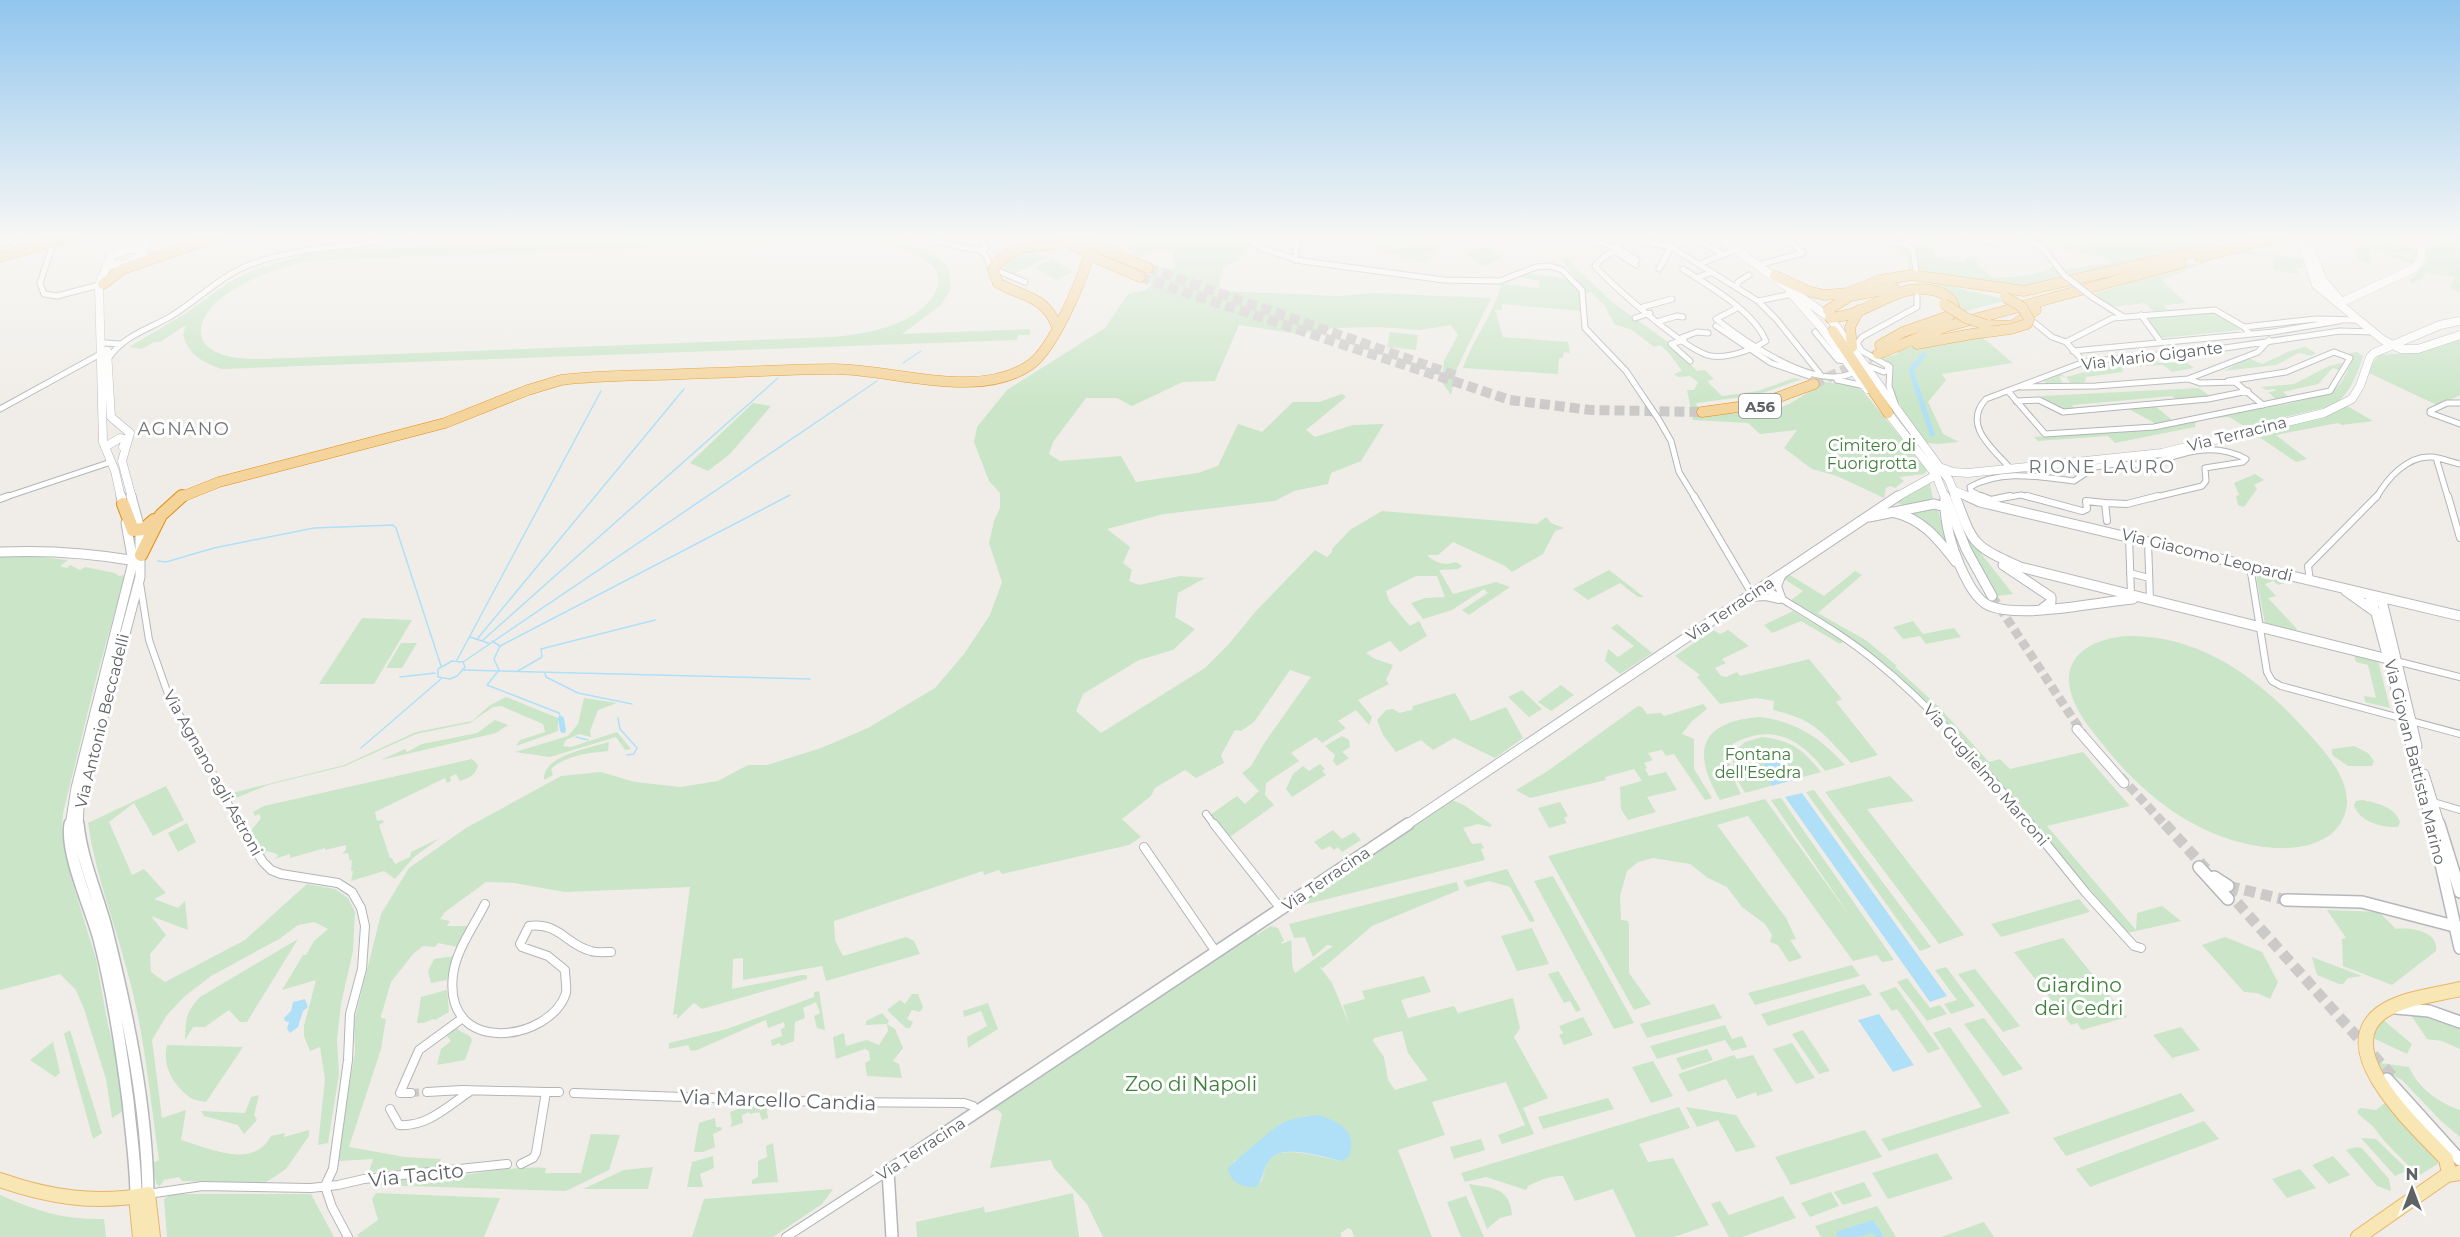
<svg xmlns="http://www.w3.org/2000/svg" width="2460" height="1237" viewBox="0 0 2460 1237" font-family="Montserrat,sans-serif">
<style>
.green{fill:#cae5c7;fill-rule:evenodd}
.water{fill:#afe0f8}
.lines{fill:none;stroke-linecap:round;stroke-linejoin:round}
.stream{stroke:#afe0f8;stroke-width:1.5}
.canal-far1{stroke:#afe0f8;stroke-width:5}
.canal{stroke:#afe0f8;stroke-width:6}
.street-tunnel{stroke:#cccac8;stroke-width:8;stroke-dasharray:8 4;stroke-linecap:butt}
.secondary-tunnel-far1{stroke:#cccac8;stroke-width:9;stroke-dasharray:9 4.5;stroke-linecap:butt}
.secondary-tunnel{stroke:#cccac8;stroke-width:11;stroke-dasharray:11 6;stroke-linecap:butt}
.highway-tunnel{stroke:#cccac8;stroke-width:10;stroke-dasharray:10 5;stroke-linecap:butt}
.street-far2-casing{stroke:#b2b5b8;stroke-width:7}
.street-far1-casing{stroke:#b2b5b8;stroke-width:8}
.street-casing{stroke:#b2b5b8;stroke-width:10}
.secondary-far2-casing{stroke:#b4b7bb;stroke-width:9}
.secondary-far1-casing{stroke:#b4b7bb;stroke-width:11}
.secondary-casing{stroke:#b4b7bb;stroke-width:14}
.primary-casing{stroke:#e6b66a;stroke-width:16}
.highway-far1-casing{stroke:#e38d14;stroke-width:11}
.highway-casing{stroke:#e38d14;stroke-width:14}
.street-far2{stroke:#fff;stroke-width:5}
.street-far1{stroke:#fff;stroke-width:6}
.street{stroke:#fff;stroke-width:8}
.secondary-far2{stroke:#fff;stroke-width:8}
.secondary-far1{stroke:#fff;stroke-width:9}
.secondary{stroke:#fff;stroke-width:11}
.primary{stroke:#f8e6b4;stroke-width:14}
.highway-far1{stroke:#f4d49a;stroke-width:10}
.highway{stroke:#f4d49a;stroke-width:12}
.street-bridge-casing{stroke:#b2b5b8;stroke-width:7;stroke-linecap:butt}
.highway-bridge-casing{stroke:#e38d14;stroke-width:11;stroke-linecap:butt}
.street-bridge{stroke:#fff;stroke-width:5}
.highway-bridge{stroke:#f4d49a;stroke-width:10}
.labels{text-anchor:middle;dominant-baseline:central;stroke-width:6;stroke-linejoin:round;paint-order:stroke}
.shield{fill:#fff;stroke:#8f9294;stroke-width:1.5}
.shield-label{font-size:15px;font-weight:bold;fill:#5f6366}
.street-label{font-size:16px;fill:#5f6366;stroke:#fff}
.park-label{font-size:16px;fill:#40803c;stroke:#fff}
.neighbourhood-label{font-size:18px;letter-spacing:1.5px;fill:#707578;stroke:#fff}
.near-park-label{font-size:20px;fill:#40803c;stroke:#fff}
.near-street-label{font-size:20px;fill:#5f6366;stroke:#fff}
</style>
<rect width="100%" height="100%" fill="#f0ede8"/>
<path class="green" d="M679 236H883L935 254 949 269 951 289 941 305 902 334 1030 329V335H1018L1017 340 222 369C203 362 189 356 183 335L186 325 160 342H154L142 349 129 347 185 314 229 282 256 269 303 255 349 250ZM844 240C869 240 961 251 933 296 913 327 864 334 832 337L263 359C248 359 232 359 218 353 187 340 204 310 224 296 250 278 278 267 309 261Z
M1128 236H1242L1251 245 1239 260 1223 267 1219 288 1225 291 1338 296 1373 293 1491 298 1457 368 1451 395 1442 382 1444 361 1458 335 1451 325 1420 330 1377 327 1334 328 1298 334 1239 325 1215 381 1183 382 1132 406 1117 398H1086L1053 442 1049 454 1060 461 1121 456 1136 482 1198 473 1218 466 1238 424 1262 432 1293 402H1319L1342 394 1346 397 1306 430 1315 437 1353 425 1384 424 1361 461 1331 473 1328 484 1294 491 1275 501 1164 514 1107 529 1130 547 1123 563 1132 570 1129 581 1139 585 1180 576 1205 578 1178 593 1175 617 1195 629 1173 650 1139 660 1083 694 1076 711 1101 733 1205 668 1228 645 1256 611 1315 550 1327 557 1332 552V549L1350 530 1382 511 1537 524 1546 517 1551 523 1564 528 1555 531 1543 554 1512 572 1505 566 1453 542 1438 555H1427C1435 563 1445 566 1456 562L1462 566 1458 569 1439 570 1453 594 1496 582 1510 587 1469 615 1462 610 1488 593 1484 589 1452 610 1423 619 1411 603 1425 598 1445 597 1437 576H1416L1386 591 1389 601 1410 626 1419 621 1427 636 1400 652 1390 641 1366 653 1375 659 1393 665 1386 680 1389 684 1358 700 1372 717 1369 725 1356 710 1338 721 1346 728 1322 743 1316 737 1291 753 1299 761 1266 783 1265 795 1274 805 1230 837 1210 815 1237 796 1245 804 1259 791 1242 773 1251 766 1265 742 1311 677 1290 670 1254 722 1241 731 1235 730 1221 755 1224 763 1196 778 1185 770 1155 788 1151 796 1122 819 1141 837 1129 845 1002 874 999 870 984 875 983 871 834 921 835 940 843 956 906 937 914 941 920 954 826 981 822 966 743 980V958L733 959 732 989 801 975H807V979L702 1009 694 1003 677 1019V1014L673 1015 690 887 565 892 514 883 486 882 445 912 440 919 450 921 447 926H470L458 947 438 943 435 947 423 946 413 954 391 982 381 1016V1018L386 1019 381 1049 349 1147 405 1157 441 1159 438 1167 369 1172 373 1159 339 1161 346 1104 355 1053 354 1022 381 914 409 868 466 828 561 776 601 772 635 782 680 787 718 781 748 765H767L821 748 868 728 935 688 964 654 990 615 1002 582 989 543 994 521 1000 508V493L989 481 974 442 977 427 1007 390 1105 328 1128 294 1145 290 1152 284 1143 281 1161 267 1174 269 1173 250 1147 253 1140 259 1127 249 1135 244Z
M1398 236H1414L1421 243 1378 250 1372 244Z
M1921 236H1933L1934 246H1931L1936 257 1966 263 1965 259 1973 258 1992 278C2010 276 2036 278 2053 266L2065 279 2029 288 1909 272 1908 258 1893 244 1907 247 1910 251 1911 270 1920 272 1916 248 1923 244Z
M2038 236H2091L2072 252 2036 238Z
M2096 236C2105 236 2142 240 2146 238L2144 236H2191V242L2209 245 2072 277 2065 269 2113 263 2108 259 2077 252Z
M2363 236 2379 240 2382 238 2415 248V259L2412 258 2413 254C2405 251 2400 253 2394 252 2384 251 2370 245 2362 240Z
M2449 236H2460V293L2450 288 2455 277 2427 273 2421 279 2414 282 2431 289 2409 281 2427 263 2425 249 2434 248 2437 243Z
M2357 241 2414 260 2411 263 2371 249V264L2357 260 2359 258 2356 256Z
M1429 244 1436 246 1435 253 1426 252 1425 255 1435 258 1422 262 1379 251Z
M1487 246 1504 259 1482 266 1465 253Z
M1030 249 1046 258 1014 274 998 264Z
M2247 250 2303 259 2302 268H2296L2298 274 2274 270 2272 262 2275 259 2273 257 2238 253Z
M1565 257 1612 302 1668 342 1697 371 1705 370 1714 379 1707 381 1722 396 1758 391 1794 378 1802 379 1757 395 1697 403 1696 405 1702 408 1705 415 1772 411 1789 404 1817 387 1809 380 1852 385 1863 391 1927 470 1924 474 1899 477 1904 481 1895 488 1890 486 1886 488 1884 498 1837 476 1812 469 1784 448 1797 430 1760 434 1748 423 1693 420 1687 390H1694L1698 382 1690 376 1678 377 1674 374 1682 371 1669 353 1660 345 1654 347 1632 330 1614 324 1605 306 1591 292 1586 293 1562 259Z
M1052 259 1073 272 1056 280 1035 267Z
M2204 263 2162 280 2186 303 2164 305 2168 310 2153 311 2145 303 2112 307 2093 294 2186 265Z
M1523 273 1571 279 1581 292 1582 311 1502 304V310H1495L1503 337 1568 342 1570 353 1564 352 1563 358H1559L1558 374 1463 368C1473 339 1494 314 1501 284L1539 288 1540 281 1515 276Z
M1920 284 1949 286 2008 300 1973 309 1954 316 1953 299 1907 286Z
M2217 311 2241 330 2161 338 2143 315Z
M1390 332 1418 335 1416 350 1387 347Z
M1982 337 2013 363 1942 374 1946 380 1928 402 1943 434 1959 442 1938 444 1927 443 1922 439 1904 412 1891 387 1893 368 1881 358 1898 354 1896 351 1925 344Z
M2460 339V395L2439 406 2369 373 2372 364 2379 355 2408 353Z
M2305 347 2316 353 2311 356 2299 353 2276 365 2224 371 2248 358 2262 364 2290 351Z
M2357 352 2363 356C2357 375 2349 396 2332 406L2250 425H2242L2229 417 2209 418C2236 412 2321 402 2337 387 2344 381 2349 367 2353 358L2346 354Z
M2156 361 2160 363 2186 362 2194 368 2172 372 2163 365 2122 367 2123 372 2086 377 2085 382 2071 384 2066 377 2059 376 2063 384H2047L2044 381 2061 374 2066 377 2116 364Z
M2342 363 2341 371 2333 368 2318 384 2283 392 2290 398 2278 401 2268 392 2276 391 2274 389 2266 390 2261 387 2294 384 2329 366Z
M2199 388 2211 397 2177 400 2172 396 2072 405 2075 410C2063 410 2047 406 2041 396Z
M753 403 771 406 730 454 708 471 690 463Z
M2155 406 2172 420 2156 424 2129 409Z
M2347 406 2373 421 2342 425 2338 423 2276 435 2307 459 2296 462 2256 435 2333 413Z
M2196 421 2195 427 2115 443 2108 436 2038 441 2034 437 2153 429Z
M2255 474 2264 480 2254 485 2257 489 2244 507 2238 505 2236 496 2239 495 2234 483Z
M1927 483 1930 484 1933 499 1902 505 1896 502Z
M1937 506 1947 544 1920 518 1909 511Z
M1963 531 2013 594 1997 596 1977 566Z
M19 555 68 560 60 566 67 568 70 565 80 570 85 567 115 573 119 576 125 575 96 679 63 813 62 828 72 881 96 959 108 1025 119 1068 123 1111 112 1118 106 1079 84 1009 76 990 60 974 0 990V557Z
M2255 569 2299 580 2278 585 2273 581 2265 584 2276 596 2268 598 2297 629 2294 631 2265 624Z
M1609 570 1644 597H1638L1620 583 1588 600 1573 589Z
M1855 571 1862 575 1818 613 1867 641 1897 666 1895 667 1938 706 1989 762 2000 759 2010 769 2083 752 2130 806 2047 826 2136 930 2137 913 2162 906 2181 921 2127 933 1935 709 1887 667 1851 641 1852 639 1790 601 1803 591 1784 579 1790 575 1824 596Z
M1793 611 1844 641 1840 644 1801 621 1772 633 1764 625Z
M362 618 412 620 374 684H319Z
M1913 621 1923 634 1954 628 1961 637 1926 644 1920 636 1903 639 1893 627Z
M1617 624 1652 653 1620 674 1605 661 1608 649 1618 657 1634 646 1611 628Z
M1713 630 1720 634 1728 630 1749 646 1722 659 1726 663 1715 668 1721 676 1726 677 1737 672 1740 676 1809 659 1842 699 1836 702 1878 755 1851 763C1823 733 1814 719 1773 710L1774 701 1756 698 1720 704 1697 677 1700 675 1675 656Z
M2130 636C2205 636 2263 682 2310 735 2327 754 2346 775 2347 801 2347 820 2334 836 2317 842 2300 849 2281 849 2264 847 2196 838 2141 794 2101 742 2087 725 2071 705 2069 682 2067 649 2102 637 2130 636Z
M401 643H417L402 668H386Z
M2354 655 2378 661 2390 708 2365 702 2364 696 2376 698 2368 665 2356 662Z
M1561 685 1574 695 1551 711 1538 702Z
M1522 690 1542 709 1529 717 1508 697Z
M1455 693 1471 721 1506 707 1523 738 1495 758 1454 738 1433 750 1421 740 1396 752 1383 735 1377 720 1386 710 1393 709 1399 713 1412 710 1413 706Z
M506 697 558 718V731L516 746 520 740 545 732 543 724 501 706 493 707 470 723 416 734 345 766 268 785 231 800 228 794 344 765 416 732 472 721 489 706Z
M584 698 617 703 598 710 590 731 591 737 579 734 566 740 563 746 571 747 617 732 631 749 625 750 616 737 550 757 515 752 568 736 578 724Z
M1703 704 1707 709 1692 721 1682 734 1694 739V769L1712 798 1705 800 1674 754 1666 756 1662 750 1648 753 1653 760 1644 763 1647 768 1645 769 1649 776 1666 772 1677 790 1647 797 1656 812 1628 820 1621 809 1620 787 1642 781 1634 769 1605 777 1606 780 1530 798 1516 790 1549 770 1638 706 1642 707 1647 714 1661 713 1664 716Z
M1759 717C1796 721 1821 738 1845 765L1825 771C1800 738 1771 723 1733 744 1726 764 1732 776 1741 794L1720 800C1691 751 1700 722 1759 717Z
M495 720 508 725 496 733 381 760 405 749 407 752 422 744 477 733Z
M1342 736 1349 740 1350 747 1342 752 1349 758 1337 766 1333 761 1335 755 1325 746Z
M1762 737C1792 740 1803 750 1821 772L1745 793 1733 772V753L1745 742Z
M609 742 608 751C589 753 566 755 551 769L553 775 544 780C542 755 591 748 609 742Z
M2354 746 2368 753 2374 761 2372 766H2348L2332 755V749Z
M472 759 478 765C476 775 469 778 460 781L456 774 450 777 451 781 447 783 445 778 375 812 377 821 382 820 384 822 379 825 390 858H392L395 864 410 857 411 852 440 838 414 857 395 879 384 871 351 881 353 871H351L352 860 350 861 348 853 342 854 346 850V845L325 850V848L290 858V854L274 859 278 856 277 854 267 851 264 855 250 832 261 818 259 814 255 816 253 812 264 806Z
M1320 764 1325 769 1322 771 1326 775 1292 797 1286 789 1293 774 1303 766 1309 771Z
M1890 776 1914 801 1867 809 1964 935 1939 944 1825 792Z
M166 786 184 820 153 836 134 803 109 822 132 875 144 869 166 893 154 899 178 908 185 901 188 930 151 916 166 935 150 954 151 972 165 982 245 940 307 884 335 889 348 898 355 912 353 951 341 1004 337 1039 339 1074 328 1143 318 1145 325 1079 320 1047 310 1051 304 1036V1026L316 980 282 990 303 955H306L314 941 328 929 314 922 298 925 279 939 211 976 185 996 167 1015 152 1040 162 1118 186 1110 181 1140C209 1148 253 1170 271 1136L285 1133 284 1137 309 1130V1136L286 1169 265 1183 182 1181 179 1177 164 1180 159 1187 156 1183 153 1163 159 1160C150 1098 145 1035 128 974 115 923 95 874 88 823Z
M1814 790 1931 947 1920 951 1806 792Z
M1781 798 1894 960 1882 962 1877 955 1853 961 1748 816 1717 825 1786 918 1796 939 1790 940 1802 958 1789 962 1778 945 1770 942 1772 935 1765 924 1742 907 1727 887 1708 878 1690 864 1653 858 1638 862 1627 871 1620 896 1621 920 1628 921 1629 925V973L1651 1004 1634 1010 1548 856 1765 799 1852 919 1771 800Z
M1452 800 1464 805 1492 825 1490 827 1478 824 1463 828 1472 844 1481 843 1484 848 1481 849 1485 860 1295 907Z
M2362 800C2377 803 2395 807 2400 822L2398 827C2382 828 2358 821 2354 805L2356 801Z
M1560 802 1568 816 1564 818 1567 823 1549 828 1538 808Z
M187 823 196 842 178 852 168 833Z
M1333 830 1342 839 1354 832 1361 840 1342 852 1338 847 1334 850 1330 846 1322 850 1314 842Z
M1507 869 1535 921 1530 922 1510 887 1489 881 1467 887 1463 881Z
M1553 876 1634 1023 1614 1029 1534 881Z
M1457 882 1459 890 1372 926 1323 968 1320 967 1332 983 1350 1026 1343 1005 1365 999 1362 991 1424 976 1431 992 1401 1000 1408 1018 1454 1006 1458 1013 1513 998 1520 1028 1514 1037 1548 1098 1523 1108 1534 1134 1502 1144 1498 1135 1525 1125 1506 1082 1432 1102 1445 1135 1398 1150 1432 1237H1354L1352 1230 1348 1228 1341 1233V1237H1103L1087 1204 1054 1168 1051 1160 990 1168 1002 1114 998 1110H990L1256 933 1259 937 1258 934 1271 926 1278 928 1284 941 1281 942 1282 944 1291 940C1293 950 1290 965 1295 973L1333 946 1327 945 1313 957 1305 937 1294 938 1289 924ZM1402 1031 1408 1053 1428 1080 1395 1090 1388 1080 1384 1057 1373 1041 1374 1038ZM1307 1116 1341 1161C1325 1158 1281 1144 1270 1159 1265 1164 1264 1175 1261 1182L1233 1162 1244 1156 1281 1123Z
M2079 899 2090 912 2001 937 1991 924Z
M2327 910 2379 912 2396 929C2410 927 2439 931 2436 951L2392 985 2343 966 2342 939 2346 938Z
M1532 928 1549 964 1517 971 1501 936Z
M2225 937 2262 952 2278 982 2270 999 2257 993 2244 992 2202 945Z
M2063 938 2127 1017 2082 1030 2077 1023 2071 1025 2014 952Z
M298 939 247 1022H240L229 1010 205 1027H193L185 1040C186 1019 185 1013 200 997Z
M454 956 447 980 431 983 428 971 434 959Z
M2312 957 2362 976 2348 978 2343 984H2339L2317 975Z
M1852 965 1860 976 1755 1005 1748 993Z
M1946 967 1975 1006 1951 1014 1944 1004 1957 1000 1935 970Z
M1975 969 2020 1026 2003 1032 1958 974Z
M1559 971V972L1581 1010 1576 1012 1570 1001 1564 1003 1548 974Z
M1907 978 1930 1008 1940 1005 1947 1014 1927 1021 1897 982Z
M1864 984 1872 995 1768 1026 1761 1014Z
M1896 987 1940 1049 1928 1053 1897 1009 1892 1011 1879 993Z
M447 990 449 1012 435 1020 433 1019 424 1023H417L421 997Z
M819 991 825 1030 817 1028 814 1016 820 1013 816 1002 803 1008 805 1018 795 1022 794 1041 781 1046 780 1043 772 1046 771 1040 782 1036 781 1029 785 1027 784 1022 768 1028 766 1020 697 1050 691 1051 688 1045 669 1049V1043L727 1029 814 997V992Z
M912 994H918L923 1007 920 1012 912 1010 907 1019 913 1022 910 1028H906L887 1010 900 1000 905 1004Z
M988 1003 998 1029 968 1048 967 1037 987 1026 981 1011 964 1017 963 1011Z
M1714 1004 1722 1018 1647 1038 1640 1024Z
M2409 1012 2460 1025V1049L2442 1041 2427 1039Z
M882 1013 889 1021 887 1024 895 1029 903 1048 893 1061 899 1064 902 1078 867 1076 865 1063 870 1060 869 1051 865 1049 836 1059 833 1037 844 1033 846 1046 867 1040 879 1045 888 1031 887 1024 866 1025V1021Z
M1583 1017 1593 1035 1564 1045 1559 1035 1563 1033 1559 1026Z
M1984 1018 2023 1069 2003 1076 1964 1024Z
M2382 1019 2412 1044 2407 1054 2371 1037Z
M1725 1025 1732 1039 1742 1036 1747 1047 1732 1051 1725 1040 1657 1059 1650 1046Z
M456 1027 460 1031 470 1036 472 1040 465 1060 437 1065 441 1049 451 1041 446 1035Z
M1950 1027 2010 1113 1889 1151 1881 1139 1982 1107 1933 1033Z
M2181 1027 2200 1050 2172 1058 2153 1035Z
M70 1030 102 1133 93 1139 64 1034Z
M1803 1030 1830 1071 1819 1074 1792 1034Z
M53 1042 60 1073 55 1077 30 1060Z
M1792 1043 1815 1078 1796 1084 1773 1049Z
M167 1045 243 1047 206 1102C201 1101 192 1100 188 1096 172 1084 162 1064 167 1045Z
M1707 1049 1713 1060 1682 1070 1676 1058Z
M1734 1055 1737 1059 1753 1055 1773 1091 1757 1096 1756 1092 1737 1099 1726 1079 1688 1092 1678 1074Z
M1653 1061 1673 1096 1651 1103 1632 1067Z
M2373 1062 2409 1067C2418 1088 2439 1103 2460 1110V1137L2441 1121 2402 1080 2394 1076 2386 1079Z
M2181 1093 2195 1111 2066 1156 2053 1138Z
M259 1095 254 1115 257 1120 244 1134 238 1125 204 1116 201 1111 245 1113 251 1097Z
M1608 1098 1614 1109 1543 1129 1538 1117Z
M2385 1103 2436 1157 2438 1164 2418 1176C2404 1160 2387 1146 2375 1129 2370 1122 2362 1119 2357 1112L2360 1108 2376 1110Z
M753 1104H766L768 1118 762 1120 759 1112 750 1114 749 1112 742 1115 743 1123 730 1127 732 1122 730 1112Z
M1679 1107 1690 1128 1639 1144 1648 1162 1673 1158 1709 1225 1674 1237H1636L1613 1189 1575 1201 1563 1176C1551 1175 1538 1181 1528 1186L1526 1190 1486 1177 1465 1182 1461 1173Z
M1686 1107 1736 1115 1756 1147 1736 1152 1718 1120 1697 1127Z
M715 1118 716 1127H721L722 1130 713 1134 715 1147 703 1152H694L699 1123Z
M2204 1121 2219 1139 2090 1187 2076 1169Z
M1865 1130 1882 1157 1791 1185 1775 1157Z
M591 1134 620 1135 609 1170 566 1191 375 1185 376 1182C405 1179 435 1179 464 1175 491 1171 519 1166 546 1168L545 1173H581Z
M2361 1138 2376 1139 2408 1170 2395 1176Z
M1481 1139 1485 1150 1454 1159 1450 1147Z
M773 1143 778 1182 752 1184V1180L758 1177V1161L767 1157 766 1146Z
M2356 1147 2362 1148 2389 1179 2391 1191 2377 1186 2346 1150Z
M1937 1153 1953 1179 1888 1199 1872 1173Z
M713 1156 714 1168 700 1174 703 1187H687L692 1162Z
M2333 1156 2350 1175 2329 1184 2312 1165Z
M653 1167 648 1189H583L624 1170Z
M2300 1169 2316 1188 2287 1198 2272 1179Z
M1864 1182 1872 1196 1843 1205 1834 1192Z
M1469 1184C1492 1188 1510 1187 1512 1215L1500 1218 1487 1229Z
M833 1189 822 1204 773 1237H692L704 1199Z
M1831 1192 1839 1206 1810 1217 1801 1203Z
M376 1193 500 1198 484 1237H359L357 1235 378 1220 372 1199Z
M1073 1193 1079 1237H917L916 1222 984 1207 985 1213Z
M172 1194H311L334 1237H167L164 1199Z
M0 1195C40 1212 60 1219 104 1219L106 1237H0Z
M1466 1196 1484 1237H1461L1447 1202Z
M1783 1196 1796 1218 1742 1237H1729L1711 1204 1720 1201 1729 1215Z
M1877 1206 1896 1237H1821L1815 1226Z
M1984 1222 1994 1237H1941Z"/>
<path class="water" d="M1767 760 1782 762 1797 779 1772 786 1762 769Z
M1802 793 1947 996 1930 1002 1785 797Z
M305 999 308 1007 303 1011 298 1027 290 1033 287 1029 289 1022 285 1021 284 1018 291 1011 293 1002Z
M1879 1014 1914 1065 1893 1072 1858 1020Z
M1319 1115C1340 1122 1359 1132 1348 1158L1341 1161C1325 1157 1284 1144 1271 1158 1263 1166 1264 1179 1256 1187 1242 1187 1230 1183 1228 1168 1233 1163 1277 1125 1282 1123 1293 1118 1307 1116 1319 1115Z
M1873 1220 1884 1237H1876L1873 1233 1858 1237H1839L1836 1232Z"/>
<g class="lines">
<path class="stream" d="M903 363 921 351
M158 561 166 562 214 548 314 528 393 525 396 528 441 666
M470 637 488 643
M478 638 684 389
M483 640 778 378
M492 641 500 646 494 659 499 670 487 685 559 713 561 719
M500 646 790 495
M457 660 601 391
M452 661 463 662 465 667 457 676 450 679 438 677V669Z
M463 662 877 381
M464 670 810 679
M518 671 542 657 541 649 655 620
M545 673 546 677 578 693 632 704
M400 677 435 673
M618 718 620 729 637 748 634 754 627 755
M576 737 588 740
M361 748 441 679"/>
<path class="canal-far1" d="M1924 355 1911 370 1932 434"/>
<path class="canal" d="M561 719 563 730"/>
<path class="street-tunnel" d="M411 1093 427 1092"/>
<path class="secondary-tunnel-far1" d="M1992 596 2083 734
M2120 776 2166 826"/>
<path class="secondary-tunnel" d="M2165 824 2206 869
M2228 886 2286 900
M2226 890 2393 1077"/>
<path class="highway-tunnel" d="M1148 268 1457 376
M1140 277 1510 400 1591 410 1702 412
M1814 384 1878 354"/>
<defs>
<path id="street-far2" d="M906 236 979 250 986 255 991 269
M980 236 986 248 982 251
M1247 236 1260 248 1302 261 1444 280 1500 281 1536 267 1550 266 1562 270 1582 290 1585 328 1626 371 1659 420 1671 441 1679 472 1695 498
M1960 236 1995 242 2018 236
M2020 236 2042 247 2064 275
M1694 237 1722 254
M1889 241 1902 243 1913 249 1916 271
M0 242 20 236
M1590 242 1593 240 1619 249 1637 260
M53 244 40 283 44 294 57 296 99 285
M1616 248 1624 237 1671 247 1758 301 1777 320 1820 374
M1619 249 1605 256 1595 266C1615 288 1681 346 1707 355 1719 359 1737 354 1748 350
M1618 253 1636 265
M1295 260 1298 236
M1700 264 1732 251
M1758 265 1803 253 1784 236
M1659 269 1671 247 1696 236
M1683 269C1710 287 1753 310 1766 341L1754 348
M996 270 1025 282
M1696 278 1713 272
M1737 287 1738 282 1749 275
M2092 297 2122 316
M1758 301 1792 294
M1643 307 1672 299
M1737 308 1716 319C1744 341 1817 393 1854 372
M2141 315 2160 341
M1635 318 1650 313
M1660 321 1677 316 1683 317
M2035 323 2052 337 2066 342
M1716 326 1771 363 1809 376
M2244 327 2316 319 2359 320
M1815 332 1838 360 1846 361
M1681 338 1697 332 1708 333
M1684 340 1671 344 1690 361
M105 343 120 344
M2073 351 2273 332 2339 321
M108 359C122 337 146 330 168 318 196 302 218 277 249 265 300 245 358 248 412 236
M2084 362 2066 342 2113 318 2215 310 2244 327 2249 333
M1868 366 1884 372 1887 371 1888 365
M2188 379 2200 383 2235 382 2263 405
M1837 380 1865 386
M2021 387 2096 386 2188 379 2258 352 2269 340
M2008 391 2045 434 2154 427 2330 391 2350 358 2334 352 2286 372 2228 381
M2016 401 2039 400 2063 412 2208 399 2248 391
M1895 403 1889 386 1890 367 1862 351 1857 343 1862 337 1917 307V296
M2460 403H2447L2430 411V413L2460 424
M0 409 102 353
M2437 461 2448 498
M2150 464C2183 453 2213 441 2246 459L2243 462 2205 468 2206 481 2202 486 2152 498
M2010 468C1992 448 1962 425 1986 399L2084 362 2211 350 2340 331 2373 332
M3 498 111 462
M1984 498 1971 491 1970 487C2002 469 2039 477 2074 481L2095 467 2116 464 2143 465
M2003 498 2021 495 2032 498
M2376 498C2387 479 2407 455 2432 457 2441 458 2451 462 2460 464"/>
<path id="street-far1" d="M1694 496 1752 594
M1981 496 1991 500 2010 496
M2027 496 2082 511 2087 509 2086 501 2105 503
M2448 496 2460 538
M0 499 8 496
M2107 521 2105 503 2127 504 2158 496
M2129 536 2131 596
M2148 541 2150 600
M2250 566 2267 672 2272 681 2281 686 2460 734
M2130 573 2149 578
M1783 574 1778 586 1783 600
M2310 581 2308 566 2377 496
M140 583 149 640 169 697 207 762 240 826
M1763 587C1800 611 1840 632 1874 660 1934 708 1983 767 2031 826
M1748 598 1766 597 1779 600
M2396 661 2460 677
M2433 802 2460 810
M1206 814 1215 826"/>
<path id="street" d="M239 824 263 862 271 870 281 874 338 883 352 892 361 908 365 926 362 969 350 1014 348 1060 333 1169 325 1186
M1214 824 1281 909
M2030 824 2086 893 2134 946 2141 948
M1144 847 1216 952
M485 904C474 926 456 950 453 975 443 1058 551 1041 566 993 567 987 565 977 565 970L548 956 522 947 520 944 529 926C560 922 566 945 591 951 597 953 605 952 611 952
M427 1092 462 1090 546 1092 536 1153 533 1158 521 1164
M546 1092H559
M411 1093H400L419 1050 460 1020
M574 1093 822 1102 964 1103 973 1106 978 1112
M390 1109 399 1125C427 1127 447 1107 469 1092
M325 1186 332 1207 348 1237
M148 1194 202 1186 311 1188 338 1185 364 1179 507 1164
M786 1237 888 1171"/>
<path id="secondary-far2" d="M1717 236 1830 318 1949 480 1956 498
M2300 236 2316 285 2383 340 2401 349H2418L2460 335
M2311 250 2322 279 2339 299
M109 264C122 266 133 263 143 254L142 250 149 240
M1790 292 1820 326 1867 389
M2344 301 2415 268 2422 258 2419 236
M107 351 111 417 130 433 122 461 132 498
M1884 408 1936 475 1945 498
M105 447 120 438 126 440 123 447
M1939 467 1953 472 1968 473 2162 453 2324 413 2352 399 2360 386 2370 357 2374 353 2440 325 2460 321
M1955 491 1971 498
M121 498 115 471 103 442 99 285 111 256 129 249 142 250
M1895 498 1936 475"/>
<path id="secondary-far1" d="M121 496 124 509
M1945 496 1966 549 1992 596
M1955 496C1974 546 1972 545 2020 567L2396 661
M1967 496 1980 502 2460 616
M1945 499C1944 523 1951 545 1960 566 1966 579 1976 601 1990 606 2022 619 2097 602 2133 599
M1892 512C1922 518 1938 539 1956 562
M1869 517 1934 504 1949 508
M0 552C47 550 91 553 137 561
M2003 565 2051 597V602L2043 608
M2346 591 2374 611
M2376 596 2370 600 2376 613 2432 826
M2376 596 2383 605 2417 746
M2077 729 2124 783
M2424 774 2440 826
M70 826 76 788 133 562 126 523
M78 826 79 808 140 577V529L131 496
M1405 826 1898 496"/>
<path id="secondary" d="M70 824C65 853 91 909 99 939 113 992 121 1047 128 1101 131 1133 136 1165 136 1197
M78 824C82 862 98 895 107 931 128 1016 147 1106 148 1194
M2432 824 2460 948
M2439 824 2460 892
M2199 867 2228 899
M2214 877 2228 886
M2286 900 2362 902 2454 926
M2396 1008 2429 1011 2460 1022
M2387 1079 2460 1160
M892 1237 888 1171 1408 824"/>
<path id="primary" d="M2449 1173 2446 1159C2420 1131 2330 1051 2381 1013 2402 998 2435 995 2460 989
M0 1180C49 1197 97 1205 148 1194L153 1237
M136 1197 140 1237
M2358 1237 2447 1175 2460 1173"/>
<path id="highway-far1" d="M1057 236 1098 259 1140 277
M1073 236 1148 268
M0 257 73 236
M2200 257 2281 236
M1775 276 1808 291 1824 295 1848 293 1880 280 1912 275 2024 291 2208 249
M998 283C1024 298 1045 295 1057 327
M103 284 123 269 218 236
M1828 310 1850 296 1894 288
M1830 318C1840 317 1848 315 1857 312 1884 301 1906 283 1936 291 1946 294 1953 299 1955 309L1949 316 1903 332 1880 345
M1986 325 2012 326 2036 310
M1833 331 1888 413
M1917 344 1972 334
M1852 347 1850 327 1859 310
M1878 354 1945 327 2181 263
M1702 412 1760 404 1814 384
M179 498 219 482 445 423 528 390 561 380C602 375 643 376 684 374 734 373 784 369 834 369 893 369 978 401 1030 365 1053 349 1080 285 1088 258"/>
<path id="highway" d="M123 504 133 530 144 529 154 520
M141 555 161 515 182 496"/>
</defs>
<use href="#street-far2" class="street-far2-casing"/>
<use href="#street-far1" class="street-far1-casing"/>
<use href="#street" class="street-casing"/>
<use href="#secondary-far2" class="secondary-far2-casing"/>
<use href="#secondary-far1" class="secondary-far1-casing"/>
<use href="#secondary" class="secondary-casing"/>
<use href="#primary" class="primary-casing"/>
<use href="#highway-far1" class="highway-far1-casing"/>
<use href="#highway" class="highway-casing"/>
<use href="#street-far2" class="street-far2"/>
<use href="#street-far1" class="street-far1"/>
<use href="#street" class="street"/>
<use href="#secondary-far2" class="secondary-far2"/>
<use href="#secondary-far1" class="secondary-far1"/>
<use href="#secondary" class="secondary"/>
<use href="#primary" class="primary"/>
<use href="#highway-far1" class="highway-far1"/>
<use href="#highway" class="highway"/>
<defs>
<path id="street-bridge" d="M2064 275 2092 297"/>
<path id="highway-bridge" d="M998 283 993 270C1006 247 1030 244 1054 246
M1944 304 1966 318 1986 325
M1972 334 2011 329 2027 324 2029 319 2022 307 2005 297"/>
</defs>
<use href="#street-bridge" class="street-bridge-casing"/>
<use href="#highway-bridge" class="highway-bridge-casing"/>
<use href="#street-bridge" class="street-bridge"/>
<use href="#highway-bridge" class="highway-bridge"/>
</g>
<linearGradient id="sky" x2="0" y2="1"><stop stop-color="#91c6ee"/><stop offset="0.58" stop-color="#f8f7f5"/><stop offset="1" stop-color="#f8f7f5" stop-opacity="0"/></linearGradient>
<rect width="2460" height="409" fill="url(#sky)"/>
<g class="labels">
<rect class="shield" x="1739" y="394" width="42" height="24" rx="4.5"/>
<g class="shield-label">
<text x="1760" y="406">A56</text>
</g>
<g class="street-label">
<text transform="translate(2152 356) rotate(-7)">Via Mario Gigante</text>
<text transform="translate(2237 434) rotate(-14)">Via Terracina</text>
<text transform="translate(2207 555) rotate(14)">Via Giacomo Leopardi</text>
<text transform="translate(1730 609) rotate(-34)">Via Terracina</text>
<text transform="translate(102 721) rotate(-76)">Via Antonio Beccadelli</text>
<text transform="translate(2415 762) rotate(76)">Via Giovan Battista Marino</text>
<text transform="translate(213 773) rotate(61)">Via Agnano agli Astroni</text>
<text transform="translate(1986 775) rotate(49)">Via Guglielmo Marconi</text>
<text transform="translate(1326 879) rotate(-34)">Via Terracina</text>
<text transform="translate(921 1149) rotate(-33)">Via Terracina</text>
</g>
<g class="park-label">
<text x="1872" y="445">Cimitero di<tspan x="1872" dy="18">Fuorigrotta</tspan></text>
<text x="1758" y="754">Fontana<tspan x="1758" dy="18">dell'Esedra</tspan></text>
</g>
<g class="neighbourhood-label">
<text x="184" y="429">AGNANO</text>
<text x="2102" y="467">RIONE LAURO</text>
</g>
<g class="near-park-label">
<text x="2079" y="985">Giardino<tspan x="2079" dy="23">dei Cedri</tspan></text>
<text x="1191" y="1084">Zoo di Napoli</text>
</g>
<g class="near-street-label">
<text transform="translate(778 1100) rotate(2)">Via Marcello Candia</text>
<text transform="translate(416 1175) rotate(-6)">Via Tacito</text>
</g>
</g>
<g transform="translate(2412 1189)" stroke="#ffffff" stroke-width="4.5" paint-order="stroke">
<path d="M0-4.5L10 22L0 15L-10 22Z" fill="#5f6366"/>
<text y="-9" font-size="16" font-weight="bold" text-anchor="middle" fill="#5f6366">N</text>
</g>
</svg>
